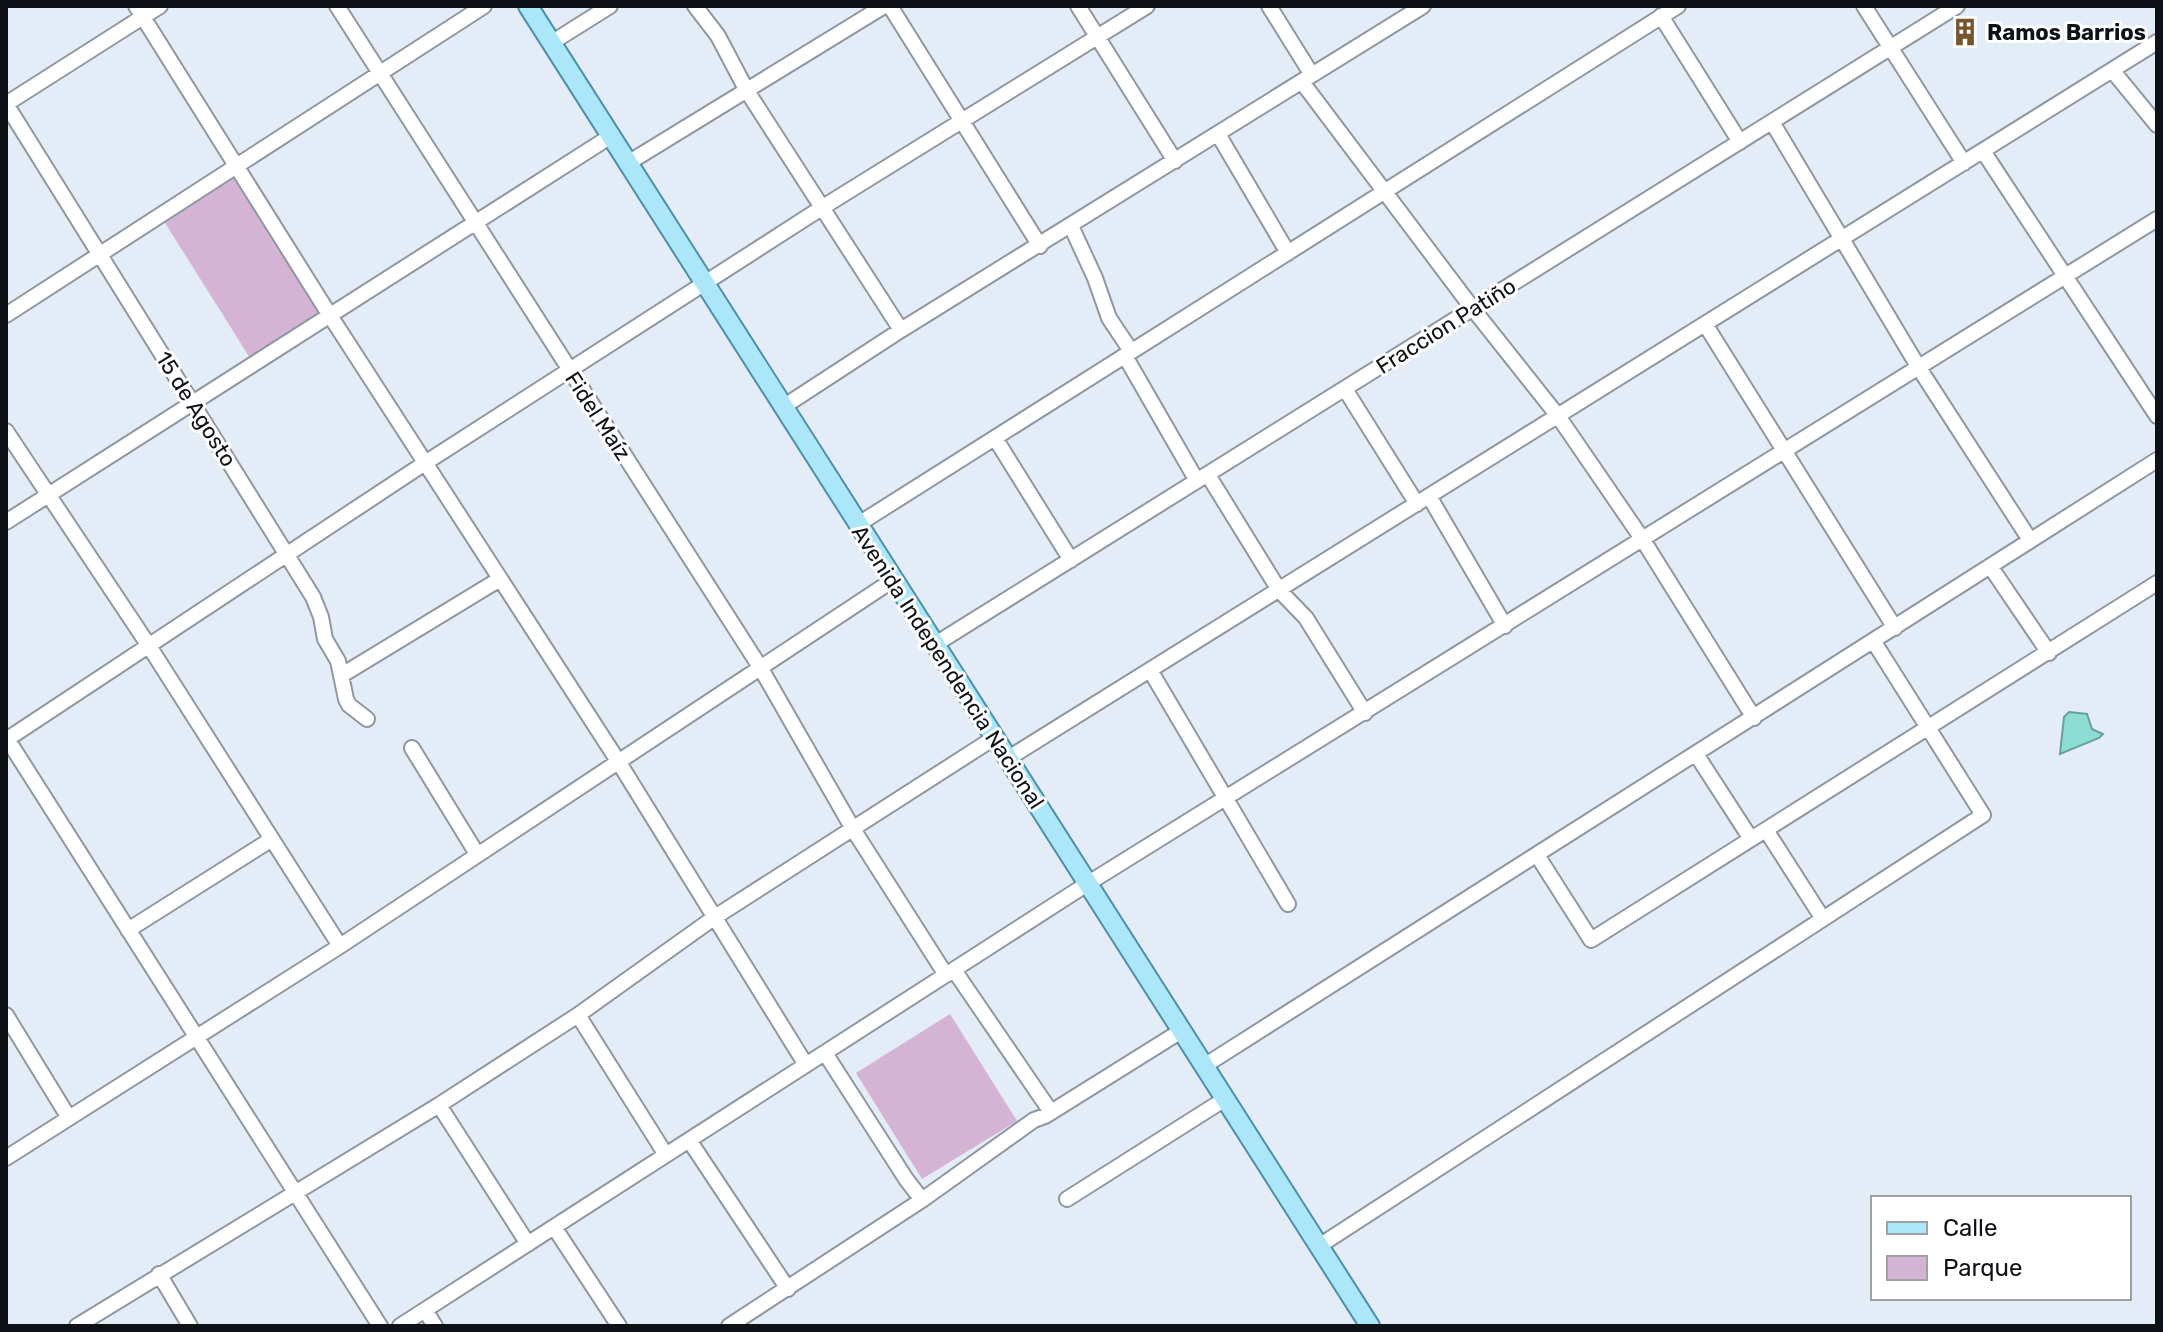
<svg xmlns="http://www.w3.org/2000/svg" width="2163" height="1332" viewBox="0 0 2163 1332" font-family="Rubik,sans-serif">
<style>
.green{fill:#d4b3d4}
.water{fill:#8dddd4;stroke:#67a09b;stroke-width:2}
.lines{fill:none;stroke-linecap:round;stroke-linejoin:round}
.minor-casing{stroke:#8f97a1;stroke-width:18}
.major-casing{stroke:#5090a7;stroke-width:22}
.minor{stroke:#fff;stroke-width:14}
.major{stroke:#ace6f9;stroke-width:18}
.labels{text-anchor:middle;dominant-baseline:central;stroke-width:6;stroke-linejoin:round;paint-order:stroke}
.poi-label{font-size:22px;font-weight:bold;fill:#0e1115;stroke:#fff;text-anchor:start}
.street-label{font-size:22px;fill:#0e1115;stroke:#fff}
</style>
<rect width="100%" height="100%" fill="#e4ecf7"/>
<path class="green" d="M238 170 324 312 250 358 162 218Z
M950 1014 1017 1121 922 1179 856 1073Z"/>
<path class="water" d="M2069 712 2087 714 2092 729 2103 734 2099 738 2060 754 2064 717Z"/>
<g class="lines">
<defs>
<path id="minor" d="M136 6 329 314 618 761 806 1065
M337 6 760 667 853 829 946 975
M695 6 718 36 747 91 901 330
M890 6 1040 246
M1078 6 1175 161
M1269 6 1312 75
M1864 6 1964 163
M1661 16 1740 142
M551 43 610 6
M2112 70 2157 125
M1302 82 1473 309 1558 416 1643 540 1754 718
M6 104 313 597 321 617 325 639 338 661 346 699 349 705 367 719
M6 104 160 6
M1772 122 1919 368 2030 540
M1218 134 1288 253
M1983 151 2157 416
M628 163 884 6
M1071 226 1095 278 1109 318 1131 351
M6 315 484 6
M1705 324 1895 628
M1125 356 1197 481
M1345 389 1417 504
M783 407 901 330 1423 6
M6 431 149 646 340 946
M995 438 1071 560
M1208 475 1279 590 1306 618 1365 713
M1429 496 1505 626
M6 522 611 136
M857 525 1678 6
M1990 566 2049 653
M934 645 1957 6
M1150 670 1288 904
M342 675 500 579
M6 737 380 1326
M6 740 425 463 823 207 1147 6
M412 748 477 854
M1696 754 1751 839
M1007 759 2157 42
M1766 830 1823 919
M1537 855 1591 940 2157 583
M128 930 272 839
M954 970 1051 1112
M6 1015 69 1118
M578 1015 666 1155
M825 1053 906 1179 922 1200
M1204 1066 2157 460
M439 1105 528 1244
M689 1140 788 1289
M6 1158 340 946 893 580
M1067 1199 1225 1099
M554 1227 619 1326
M1319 1246 1983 815 1874 642
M159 1274 190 1326
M425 1310 435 1326
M77 1326 439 1105 578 1015 715 917 994 738
M400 1326 1087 884 2157 219
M729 1326 922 1200 1034 1120 1045 1116 1181 1031"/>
<path id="major" d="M528 6 1370 1326"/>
</defs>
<use href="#minor" class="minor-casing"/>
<use href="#major" class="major-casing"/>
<use href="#minor" class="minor"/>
<use href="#major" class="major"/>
</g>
<defs>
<symbol id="building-bare" viewBox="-9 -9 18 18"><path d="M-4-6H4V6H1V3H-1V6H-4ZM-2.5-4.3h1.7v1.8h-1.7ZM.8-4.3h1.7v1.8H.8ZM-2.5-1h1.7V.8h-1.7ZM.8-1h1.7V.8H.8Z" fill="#76552c" stroke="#fff" stroke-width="2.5" paint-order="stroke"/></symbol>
</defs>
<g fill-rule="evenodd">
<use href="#building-bare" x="1945" y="12" width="40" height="40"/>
</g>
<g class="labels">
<g class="poi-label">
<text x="1987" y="32">Ramos Barrios</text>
</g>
<g class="street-label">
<text transform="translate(1446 326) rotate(-32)">Fraccion Patiño</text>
<text transform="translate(196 409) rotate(58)">15 de Agosto</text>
<text transform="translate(598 416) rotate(57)">Fidel Maíz</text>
<text transform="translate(948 667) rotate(57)">Avenida Independencia Nacional</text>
</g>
</g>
<rect width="2163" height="1332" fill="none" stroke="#0e1115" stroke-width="16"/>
<rect x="1871" y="1196" width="260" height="104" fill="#ffffff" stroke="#9fa0a1" stroke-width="2"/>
<rect x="1887" y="1222" width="40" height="12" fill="#ace6f9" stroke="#9fa0a1" stroke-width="2"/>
<text x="1943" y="1236" font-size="24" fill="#0e1115">Calle</text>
<rect x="1887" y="1256" width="40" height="24" fill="#d4b3d4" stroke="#9fa0a1" stroke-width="2"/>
<text x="1943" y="1276" font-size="24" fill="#0e1115">Parque</text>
</svg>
